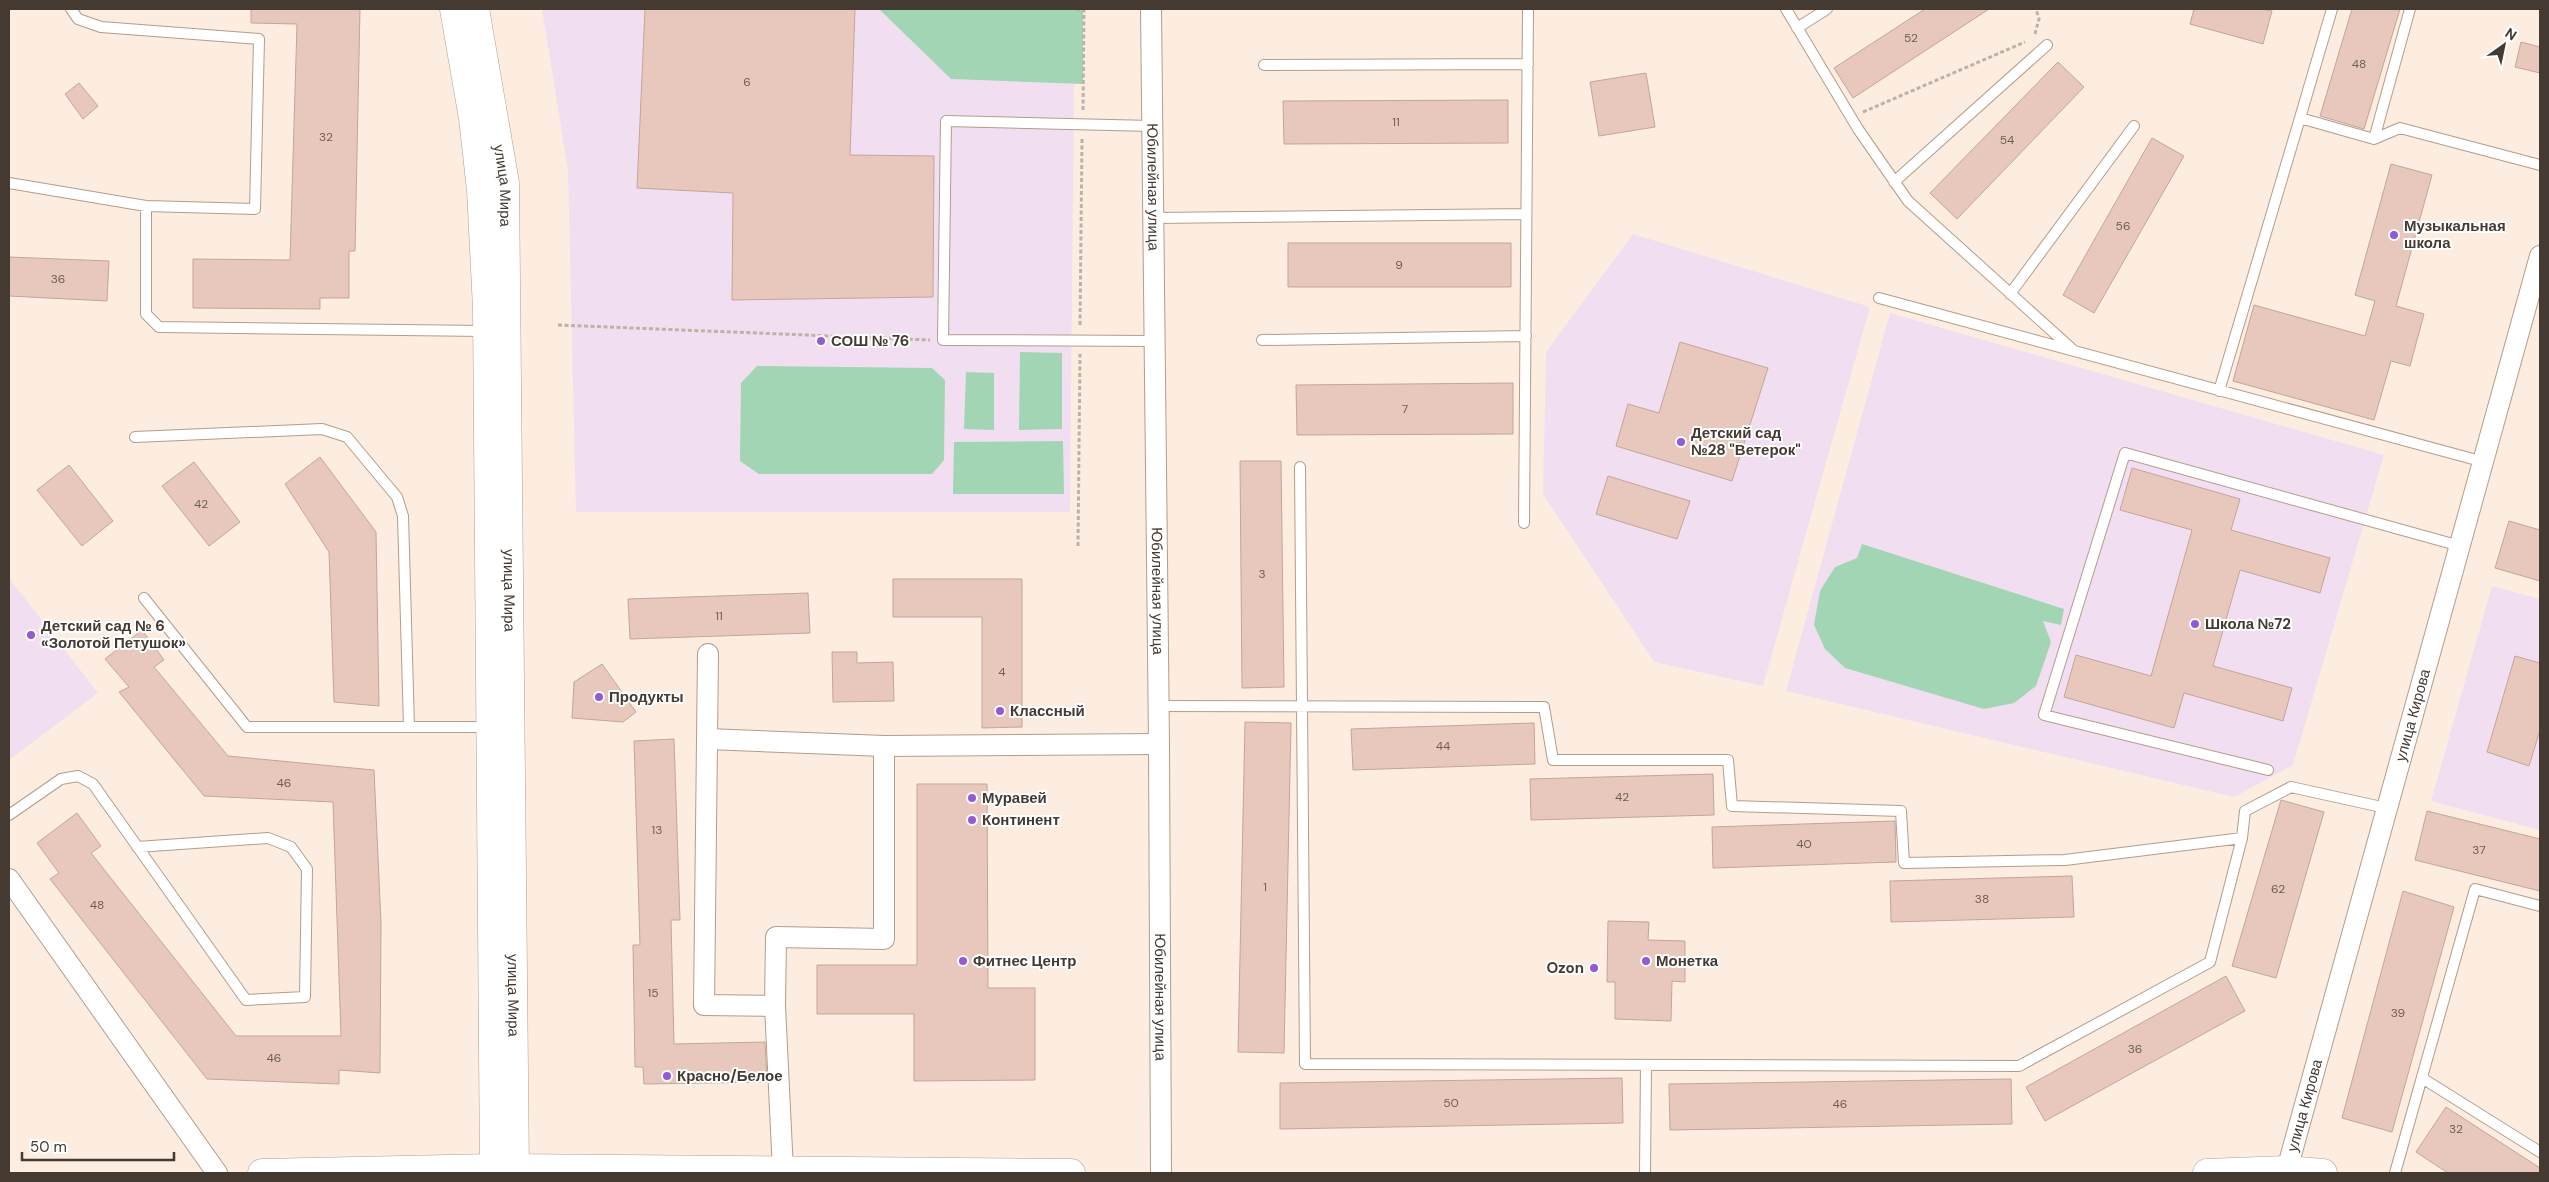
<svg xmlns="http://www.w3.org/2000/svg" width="2549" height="1182" viewBox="0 0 2549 1182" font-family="'DM Sans',sans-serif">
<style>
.education{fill:#f1dff1}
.park{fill:#a2d5b3}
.building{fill:#e8c8bc;stroke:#c3a599}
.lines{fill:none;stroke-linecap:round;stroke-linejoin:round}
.lane-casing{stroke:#b49d89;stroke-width:12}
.street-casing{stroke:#b49d89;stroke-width:22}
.secondary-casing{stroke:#b49d89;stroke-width:29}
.path{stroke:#beb1a5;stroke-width:3;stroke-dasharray:4 2.5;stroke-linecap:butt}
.lane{stroke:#fff;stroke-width:10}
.street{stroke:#fff;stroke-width:20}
.secondary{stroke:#fff;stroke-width:28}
.poi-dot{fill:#9559d0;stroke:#fff;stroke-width:2}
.labels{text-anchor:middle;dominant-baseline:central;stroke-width:4;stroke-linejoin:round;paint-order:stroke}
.number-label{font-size:12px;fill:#6d5e54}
.street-label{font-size:15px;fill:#443a32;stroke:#fff}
.poi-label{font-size:15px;font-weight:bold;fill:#443a32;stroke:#fff;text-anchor:start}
</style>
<rect width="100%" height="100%" fill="#fcede0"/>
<path class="education" d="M542 9H879L951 79 1074 81 1070 512H576L568 171Z
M1633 234 1870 307 1763 686 1654 662 1543 494 1546 352Z
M1890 313 2384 455 2293 765 2234 797 1786 691Z
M9 578 98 693 9 760Z
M2492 586 2540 599V830L2431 801Z"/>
<path class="park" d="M879 9H1083V84L951 79Z
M1020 352 1062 353V429L1019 430Z
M757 366 932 368 945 380 944 460 932 474H759L740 461 741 383Z
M966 372 994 373V430L964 429Z
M1063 441 1064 494H953L954 442Z
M1862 544 2064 609 2061 625 2043 621 2051 642 2036 686 2014 703 1984 709 1845 668 1825 649 1814 625 1820 591 1835 567 1857 558Z"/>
<path class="building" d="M251 9H360L355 251H349V298H320V309L193 308V259L290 260 297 24 251 23Z
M645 9H855L850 155 934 156 933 297 732 300 733 193 637 188Z
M1925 9H1989L1853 98 1834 68Z
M2194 9H2262L2272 11 2263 44 2190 24Z
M2352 9H2400L2364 129 2320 116Z
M2521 42 2540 47V73L2515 67Z
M2058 62 2084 87 1957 219 1930 193Z
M1646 73 1655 127 1599 136 1590 82Z
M79 83 98 106 83 119 65 94Z
M1508 100V143L1284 144 1283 101Z
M2152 138 2184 156 2094 313 2063 295Z
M2391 164 2432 175 2396 306 2424 314 2410 366 2391 361 2374 420 2233 381 2254 305 2365 336 2375 301 2355 295Z
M1288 243H1511V287H1288Z
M9 257 109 261 107 301 9 296Z
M1680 342 1768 368 1732 481 1616 446 1628 404 1659 413Z
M1513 383V434L1297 435 1296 385Z
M320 457 376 532 379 706 334 702 329 552 285 484Z
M1240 461H1281L1284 687 1242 688Z
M194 462 240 522 209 546 162 486Z
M69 465 113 521 82 546 37 490Z
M2132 468 2240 499 2231 530 2330 558 2320 593 2240 570 2213 666 2292 688 2283 721 2184 693 2174 728 2064 697 2076 655 2151 676 2192 530 2120 510Z
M1608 476 1690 501 1677 539 1596 514Z
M2509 521 2540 530V581L2495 568Z
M893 579H1022V727L982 728V617H893Z
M808 593 810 633 630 639 628 599Z
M142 630 164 660 154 667 228 756 374 770 381 923 380 1073 339 1070V1084L207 1079 50 879 59 873 37 843 77 813 101 846 91 853 236 1036H341L333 802 204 796 119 692 129 687 105 659Z
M832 652H857V663L893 662 894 701 833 702Z
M2515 656 2540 663V730L2529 766 2487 752Z
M602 664 636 712 623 722 572 718 574 682Z
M1245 722 1291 723 1284 1053 1238 1052Z
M1534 723 1535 764 1353 770 1351 729Z
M674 739 680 920H671L674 1044 765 1042 767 1082 644 1084 643 1067H635L633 945H640L634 741Z
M1713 774 1714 815 1531 820 1530 779Z
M917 784H987L988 988H1035V1080L914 1081V1014H817V965H917Z
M2281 800 2324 812 2276 978 2232 966Z
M2427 811 2540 839V891L2415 860Z
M1895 821 1896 862 1713 868 1712 827Z
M2072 876 2074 917 1891 922 1890 881Z
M2403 891 2454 907 2392 1132 2342 1118Z
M1608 921 1649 922 1648 940 1685 941V982L1672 981 1671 1021 1615 1019V982H1607Z
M2226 976 2245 1011 2045 1121 2026 1087Z
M1622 1078 1623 1123 1280 1129V1083Z
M2011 1079 2012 1124 1670 1130 1669 1084Z
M2446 1107 2540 1168V1173H2448L2416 1152Z"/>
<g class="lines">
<defs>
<path id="lane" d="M1786 9 1858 129 1908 201 2072 349
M2332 9 2300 118 2374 139 2400 128 2540 165
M1797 28 1827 9
M1264 65 1528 64
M1152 126 946 121 943 340 1154 341
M2374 139 2410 9
M1894 182 2047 45
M9 183 146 206 255 209 259 39 101 27 78 19 71 9
M146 206V314L159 327 485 331
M1153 218 1526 214
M2010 294 2134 126
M1879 298 2484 462
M1262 340 1526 336
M2219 391 2300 118
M135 437 322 429 347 437 397 497 403 516 409 727
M1300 467 1305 1064 2019 1066 2210 962 2242 838 2245 811 2291 787 2386 808
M1524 523 1528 9
M144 598 247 727H491
M1157 706 1544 707 1553 760H1728L1732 806 1901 811 1904 863 2065 860 2242 838
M2268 770 2044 715 2125 453 2460 546
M9 815 61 779 78 776 93 784 246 1000 305 997 307 869 291 847 268 838 137 847
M2422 1078 2540 1152
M1645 1173 1646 1065
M2395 1173 2475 889 2540 906"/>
<g id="street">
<path id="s1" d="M1151 9 1159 744 1161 1173"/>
<path d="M708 654 704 1005 775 1006 776 937 884 939V746"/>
<path d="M708 739 884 746 1159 744"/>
<path d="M9 879 217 1173"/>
<path d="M775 1006 783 1171"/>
<path id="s2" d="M2286 1173 2540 256"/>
</g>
<g id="secondary">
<path d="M454 9 473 118 481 190 487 308 494 1173"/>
<path id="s3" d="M475 9 505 183 515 1173"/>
<path d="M262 1173 494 1168 1071 1173"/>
<path d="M2207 1173 2286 1170 2323 1173"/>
</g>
</defs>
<use href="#lane" class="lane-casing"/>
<use href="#street" class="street-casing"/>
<use href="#secondary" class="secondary-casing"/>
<path class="path" d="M1076 9 1084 11
M2035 34 2039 19 2036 9
M1083 110 1084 9
M1863 112 2025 42
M558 325 930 340
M1080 325 1082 139
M1078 546 1080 354"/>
<use href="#lane" class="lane"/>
<use href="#street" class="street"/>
<use href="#secondary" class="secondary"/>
</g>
<g class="poi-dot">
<circle cx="2394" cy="235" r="5"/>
<circle cx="821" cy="341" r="5"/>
<circle cx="1681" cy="442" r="5"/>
<circle cx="2195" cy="624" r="5"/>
<circle cx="31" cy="635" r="5"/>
<circle cx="599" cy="697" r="5"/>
<circle cx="1000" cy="711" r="5"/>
<circle cx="972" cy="798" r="5"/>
<circle cx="972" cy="820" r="5"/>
<circle cx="963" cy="961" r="5"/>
<circle cx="1646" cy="961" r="5"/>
<circle cx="1594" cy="968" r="5"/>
<circle cx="667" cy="1076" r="5"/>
</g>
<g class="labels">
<g class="number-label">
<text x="1911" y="38">52</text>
<text x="2359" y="64">48</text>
<text x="747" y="82">6</text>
<text x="1396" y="122">11</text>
<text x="326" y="137">32</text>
<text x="2007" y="140">54</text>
<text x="2123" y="226">56</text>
<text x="1399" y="265">9</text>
<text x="58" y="279">36</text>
<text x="1405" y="409">7</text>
<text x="201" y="504">42</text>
<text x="1262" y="574">3</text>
<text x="719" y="616">11</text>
<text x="1002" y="672">4</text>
<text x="1443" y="746">44</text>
<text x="284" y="783">46</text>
<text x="1622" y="797">42</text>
<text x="657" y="830">13</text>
<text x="1804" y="844">40</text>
<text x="2479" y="850">37</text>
<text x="1265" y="887">1</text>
<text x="2278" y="889">62</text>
<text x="1982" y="899">38</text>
<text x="97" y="905">48</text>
<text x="653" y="993">15</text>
<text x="2398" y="1013">39</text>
<text x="2135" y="1049">36</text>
<text x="274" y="1058">46</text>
<text x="1451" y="1103">50</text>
<text x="1840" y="1104">46</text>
<text x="2456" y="1129">32</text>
</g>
<g class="street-label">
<text stroke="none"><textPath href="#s3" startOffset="179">улица Мира</textPath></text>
<text stroke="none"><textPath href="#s1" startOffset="178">Юбилейная улица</textPath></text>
<text stroke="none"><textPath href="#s3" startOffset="584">улица Мира</textPath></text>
<text stroke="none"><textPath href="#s1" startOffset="582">Юбилейная улица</textPath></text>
<text stroke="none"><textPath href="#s2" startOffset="475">улица Кирова</textPath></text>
<text stroke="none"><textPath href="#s3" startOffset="989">улица Мира</textPath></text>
<text stroke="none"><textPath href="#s1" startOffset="988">Юбилейная улица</textPath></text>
<text stroke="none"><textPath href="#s2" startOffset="70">улица Кирова</textPath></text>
</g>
<g class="poi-label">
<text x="2404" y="226">Музыкальная<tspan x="2404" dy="17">школа</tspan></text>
<text x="831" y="341">СОШ № 76</text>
<text x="1691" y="433">Детский сад<tspan x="1691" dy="17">№28 "Ветерок"</tspan></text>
<text x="2205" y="624">Школа №72</text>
<text x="41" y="626">Детский сад № 6<tspan x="41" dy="17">«Золотой Петушок»</tspan></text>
<text x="609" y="697">Продукты</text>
<text x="1010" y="711">Классный</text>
<text x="982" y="798">Муравей</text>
<text x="982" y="820">Континент</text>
<text x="973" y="961">Фитнес Центр</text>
<text x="1656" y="961">Монетка</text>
<text x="1584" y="968" text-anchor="end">Ozon</text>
<text x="677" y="1076">Красно/Белое</text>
</g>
</g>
<rect width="2549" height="1182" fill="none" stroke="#443a32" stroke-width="20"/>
<g transform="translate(2504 45) rotate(33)" stroke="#ffffff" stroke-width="4" paint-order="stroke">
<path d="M0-4L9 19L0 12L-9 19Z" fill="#443a32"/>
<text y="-8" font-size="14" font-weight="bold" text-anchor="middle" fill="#443a32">N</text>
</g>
<path d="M22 1152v8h152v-8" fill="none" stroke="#443a32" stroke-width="2.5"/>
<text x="30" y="1152" font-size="15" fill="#443a32" stroke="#ffffff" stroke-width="4" paint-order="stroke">50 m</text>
</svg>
